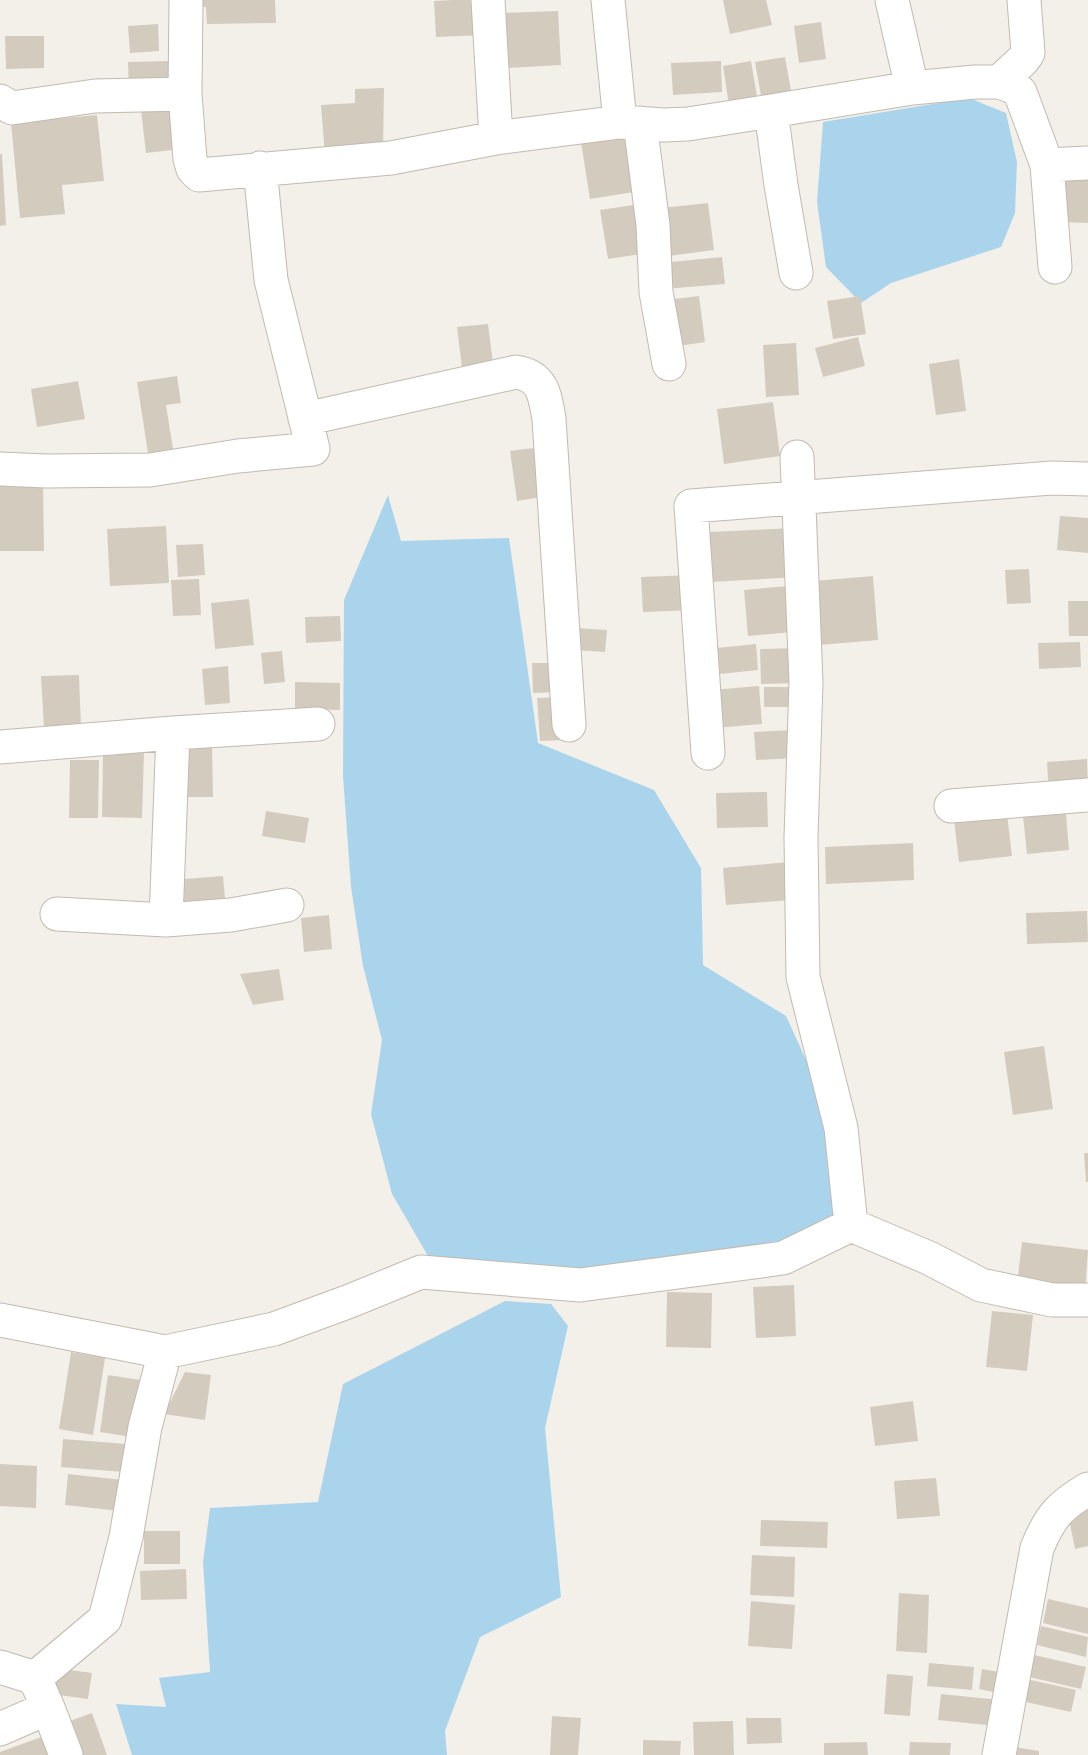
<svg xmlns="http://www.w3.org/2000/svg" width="1088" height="1755" viewBox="0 0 1088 1755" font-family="Roboto,sans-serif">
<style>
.water{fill:#aad4ec}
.building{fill:#d4cbbf}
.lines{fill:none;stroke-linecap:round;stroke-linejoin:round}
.minor-casing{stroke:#c1baaf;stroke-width:35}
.minor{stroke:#fff;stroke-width:33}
</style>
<rect width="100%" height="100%" fill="#f3f0e9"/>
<path class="water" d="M969 98 1006 113 1017 162 1015 213 1001 247 891 283 861 303 826 267 817 202 823 122Z
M388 495 401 541 509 538 538 743 654 790 701 868 703 965 786 1016 817 1084 845 1179 835 1231 672 1269 498 1277 431 1261 392 1194 371 1114 382 1040 363 966 351 887 343 776 344 600Z
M505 1301 551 1304 568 1326 545 1428 561 1597 480 1637 445 1731 447 1755H132L116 1704 166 1707 159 1678 210 1672 203 1562 210 1508 318 1502 343 1384Z"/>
<path class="building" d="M200 0H275L276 23 207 24 206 7H200Z
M453 0H482L484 35 436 37 434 1Z
M723 0H766L772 25 730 34Z
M558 11 561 65 507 68 504 13Z
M821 22 826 59 799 63 794 26Z
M158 24 159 51 130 53 128 26Z
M5 36H44V68L6 69Z
M785 57 793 102 763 107 755 62Z
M172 61 173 88 129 91 128 62Z
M721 61 722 92 673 95 671 63Z
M751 61 759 108 730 112 723 66Z
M384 88 383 153 325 156 321 105 355 103V89Z
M176 105 181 149 146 153 141 110Z
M97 115 104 181 62 185 65 214 20 218 11 123Z
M625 135 634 192 590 199 581 142Z
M0 154H2L6 225 0 226Z
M1063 173H1088V223L1062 222Z
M708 203 714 250 669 256 662 208Z
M640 204 648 253 608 259 600 210Z
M722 257 725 284 664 289 661 263Z
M699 296 705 342 672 347 666 300Z
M860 296 866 334 833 339 827 301Z
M488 324 494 372 463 376 457 327Z
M858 337 865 366 823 377 815 348Z
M796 343 799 395 766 397 763 345Z
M959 359 966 411 936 415 929 364Z
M177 376 181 403 166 405 173 449 148 453 137 382Z
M78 381 85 419 37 427 31 389Z
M773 402 780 456 724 464 717 409Z
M541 447 548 496 517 501 510 451Z
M43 477 44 551H0V478Z
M1060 516 1088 518V553L1057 550Z
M166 526 169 583 110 586 107 529Z
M795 528 798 577 711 582 709 532Z
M203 544 205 575 178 577 176 545Z
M1029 569 1031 603 1007 604 1005 570Z
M694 575 696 610 643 612 641 577Z
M873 576 878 640 819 645 814 581Z
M199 579 201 615 173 616 171 580Z
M788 586 792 632 748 636 744 590Z
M249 599 254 645 215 649 211 603Z
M1068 601H1088V636H1069Z
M340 616 341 641 306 643 305 617Z
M576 628 607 630 605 652 574 650Z
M1080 642 1081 667 1039 669 1038 643Z
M756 644 758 670 720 674 717 648Z
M797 648 798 683 761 684 760 649Z
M282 651 285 682 264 684 261 653Z
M532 663H560V692L533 693Z
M228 666 230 703 205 705 202 669Z
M79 675 81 728 44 729 41 676Z
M295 682 340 683V710L295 709Z
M759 686 762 724 715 728 712 690Z
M764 687H802V707H764Z
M562 697 565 740 540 741 537 698Z
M795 730 796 758 756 760 754 732Z
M183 741H212L213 797H184Z
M103 751 144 752 142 818 102 817Z
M1087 759 1088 791 1049 794 1047 762Z
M70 760H99L98 818H69Z
M767 792 768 827 717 828 716 793Z
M1065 802 1069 850 1027 854 1022 806Z
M266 811 309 818 305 843 262 836Z
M1007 814 1012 856 959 862 954 820Z
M913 843 914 880 826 884 825 847Z
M788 862 792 900 726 905 723 868Z
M223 876 226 910 175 914 172 880Z
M1087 911 1088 942 1027 944 1026 913Z
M329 915 332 949 304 952 301 918Z
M279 969 284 1000 253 1005 240 974Z
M1044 1046 1053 1109 1013 1115 1004 1052Z
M1084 1153H1088V1182H1086Z
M1022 1242 1088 1250 1085 1293 1017 1284Z
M794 1285 796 1336 756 1338 753 1287Z
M667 1292 712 1293 711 1348 666 1347Z
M992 1311 1033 1315 1027 1371 986 1367Z
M71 1352 105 1358 93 1435 59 1429Z
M185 1372 211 1375 205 1420 164 1414Z
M108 1375 141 1380 132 1437 100 1432Z
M913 1401 918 1441 875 1446 870 1407Z
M63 1439 126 1444 124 1472 61 1467Z
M0 1464 37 1466 36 1508 0 1506Z
M68 1474 123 1480 120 1511 65 1505Z
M936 1478 940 1516 897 1519 894 1481Z
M1088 1505V1546L1075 1549 1067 1509Z
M761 1520 828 1522 827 1548 760 1546Z
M144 1531H180V1564H144Z
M752 1555 795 1557 794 1597 750 1595Z
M186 1569 187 1599 141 1600 140 1571Z
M899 1593 929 1595 927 1653 896 1651Z
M1048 1599 1088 1608V1634L1043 1623Z
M751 1601 795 1605 792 1649 748 1646Z
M1041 1626 1088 1637 1086 1657 1037 1645Z
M1030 1654 1086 1667 1081 1689 1025 1676Z
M929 1663 974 1667 972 1690 927 1686Z
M55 1668 92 1673 88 1699 51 1694Z
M982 1669 1005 1673 1002 1694 979 1689Z
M887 1674 913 1676 910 1716 884 1714Z
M1022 1678 1076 1690 1071 1712 1017 1700Z
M941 1694 1000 1700 997 1726 938 1720Z
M92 1713 107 1755H82L70 1721Z
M552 1716 581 1718 578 1755H550Z
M746 1718H781L782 1743 747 1744Z
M733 1721 734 1755H694L693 1722Z
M44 1736 51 1755H0V1752Z
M643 1740 681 1741 680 1755H643Z
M867 1742 868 1755H824V1743Z
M910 1742 951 1743 950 1755H909Z
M1009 1746 1039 1751V1755H1008Z"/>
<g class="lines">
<defs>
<path id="minor" d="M186 0 185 94 190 159 193 169 199 175 391 158 496 138 620 122 608 0
M488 0 496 138
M892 0 912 88
M999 82 1023 60 1028 53 1024 0
M0 101 12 108 95 96 185 94
M620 122 664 125 688 124 771 111
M640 123 653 225 656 292 669 364
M1047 165 1088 163
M796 273 781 185 771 111 912 88 975 82H999L1011 86 1020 92 1047 165 1055 267
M305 419 516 372C543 376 545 395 549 419L569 725
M0 469 46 471 150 470 238 456 313 449 271 280 260 168
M0 747 173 733 318 724
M708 753 691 506 1052 478 1088 479
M951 806 1088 795
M57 914 166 920 231 915 287 905
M166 920 173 733
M851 1225 929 1258 981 1285 1052 1300H1088
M0 1320 165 1352
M0 1667 35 1678 48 1708 66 1755
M35 1678 105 1619 126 1537 145 1427 165 1352 274 1329 350 1301 421 1272 580 1285 783 1258 851 1225 841 1128 803 977 801 837 806 682 797 457
M0 1729 48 1708
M999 1755 1037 1548C1050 1517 1059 1506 1088 1489"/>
</defs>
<use href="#minor" class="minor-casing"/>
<use href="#minor" class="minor"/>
</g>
</svg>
